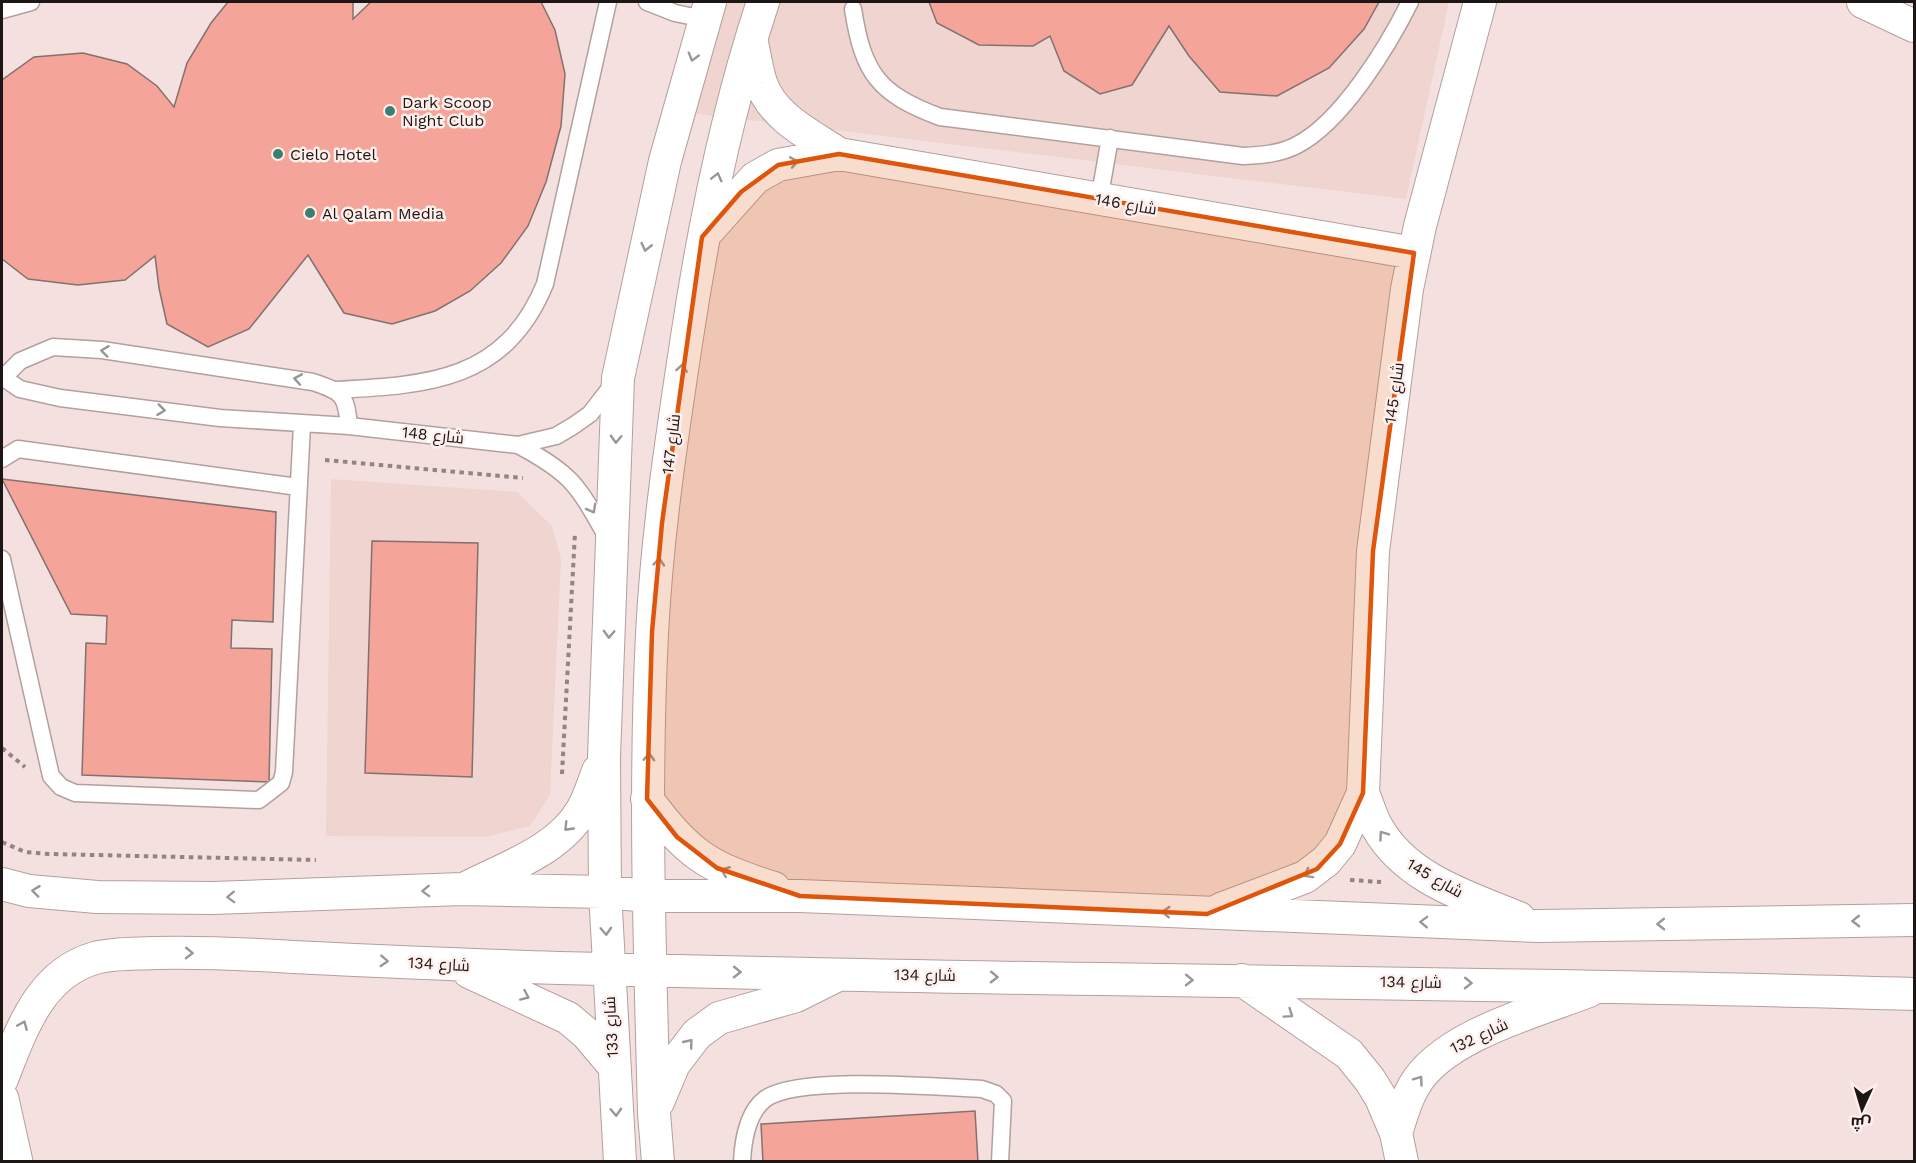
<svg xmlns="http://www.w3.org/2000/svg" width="1916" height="1163" viewBox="0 0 1916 1163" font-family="'Work Sans',Cairo,sans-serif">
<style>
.built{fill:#efd4d0}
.building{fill:#f5a499;stroke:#82716f;stroke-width:1.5}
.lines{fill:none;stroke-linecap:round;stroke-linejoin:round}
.service-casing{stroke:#b2a09e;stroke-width:19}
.minor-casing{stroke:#b2a09e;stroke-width:34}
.tertiary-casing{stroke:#b2a09e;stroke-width:35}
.path{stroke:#928483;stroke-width:4;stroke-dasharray:4.5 4.5;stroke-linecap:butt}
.service{stroke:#fff;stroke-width:16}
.minor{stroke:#fff;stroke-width:32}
.tertiary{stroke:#fff;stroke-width:33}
.oneway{stroke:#999696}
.marked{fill:#de560c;fill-opacity:0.2;stroke:#de560c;stroke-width:4.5;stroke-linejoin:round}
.poi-dot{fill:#3c7e70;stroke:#fff0ed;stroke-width:2}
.labels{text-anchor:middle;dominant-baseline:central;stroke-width:5;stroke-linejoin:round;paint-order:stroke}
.poi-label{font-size:16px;fill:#1c1615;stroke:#fff0ed;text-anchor:start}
.street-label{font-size:16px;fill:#1c1615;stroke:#fff0ed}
</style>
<rect width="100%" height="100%" fill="#f4e1df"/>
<path class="built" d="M706 2H1449L1406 199 683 112Z
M331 479 517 492 552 526 561 559 550 795 530 826 485 837 326 836Z"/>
<path class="building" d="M228 2H353V19L371 2H541L555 30 565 74 561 126 546 182 528 226 501 263 470 291 435 311 392 324 344 313 308 255 249 329 208 347 167 324 159 288 155 256 125 280 78 285 28 279 2 259V80L34 57 83 53 127 64 157 86 174 107 187 63 211 23Z
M929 2H1379L1364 29 1329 68 1277 96 1220 92 1189 56 1169 26 1132 85 1100 94 1064 71 1050 36 1033 46 979 45 937 23Z
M2 479 276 512 273 622 232 620 231 648 272 649 269 782 82 775 86 643 106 644 107 616 71 614Z
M372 541 478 543 472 777 365 773Z
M975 1111 978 1162H763L761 1124Z"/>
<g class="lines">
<defs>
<path id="service" d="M647 2 675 13 704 19
M853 9C863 73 878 94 940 117L1243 156C1262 155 1280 154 1297 145 1342 122 1388 46 1410 2
M2 10 31 2
M1099 200 1110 138
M2 377 20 389 60 398 220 418 349 426 518 445 556 436 573 426 590 414 614 383
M3 378 20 361 53 347 102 350 313 382C343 392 346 395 349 426
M336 390C429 385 505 381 545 284L608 2
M518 445C573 474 578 486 608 539
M2 459 18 449 298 487
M2 559 51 776 61 787 75 793 259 800 281 783 284 772 302 425
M742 1162C743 1140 747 1113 765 1099 798 1075 938 1087 982 1089L996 1094 1003 1101 1000 1162"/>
<path id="minor" d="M1863 2 1914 26
M752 43C755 56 757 70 761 83 773 118 811 135 839 154
M705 234 755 178 778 165 839 154 1414 253
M1363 793C1368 804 1371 817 1377 827 1406 879 1468 897 1519 918
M647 799C689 855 707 867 774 888
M2 884 29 891 97 897 212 898 462 889 605 892 649 896H800L1539 926 1914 920
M468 887C507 867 559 850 582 810 589 798 593 784 598 771
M1221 909 1305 877 1326 861 1340 844 1363 793 1373 551 1407 289 1420 226 1480 2
M469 972 568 1018 587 1034 613 1065
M1242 980 1349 1054 1370 1080 1381 1098 1396 1133 1402 1162
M2 1079C21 1031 39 974 95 958 113 953 135 954 154 953 201 952 247 954 293 957 396 962 499 967 602 969 1039 982 1477 981 1914 994
M658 1102 674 1064 697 1034 719 1018 796 996 834 977
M1396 1133C1401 1118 1405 1101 1414 1086 1442 1036 1537 1011 1589 991
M620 1162 605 892 604 757 618 378 665 161 710 2
M658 1162 654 1113C650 954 644 794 652 634 657 534 672 435 687 337 704 224 727 110 763 2"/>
<path id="tertiary" d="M2 1099 16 1162"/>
</defs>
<use href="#service" class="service-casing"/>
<use href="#minor" class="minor-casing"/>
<use href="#tertiary" class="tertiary-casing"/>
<path class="path" d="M325 460 523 478
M2 748 25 767
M562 774 575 533
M2 842 25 852 49 854 316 860
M1350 880 1381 882"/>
<use href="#service" class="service"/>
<use href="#minor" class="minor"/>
<use href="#tertiary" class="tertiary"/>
</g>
<defs><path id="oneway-chevron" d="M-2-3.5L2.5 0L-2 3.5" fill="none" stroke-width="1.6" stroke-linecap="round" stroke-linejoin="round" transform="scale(1.5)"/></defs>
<g class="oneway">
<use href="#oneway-chevron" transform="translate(693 57) rotate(106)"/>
<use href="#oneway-chevron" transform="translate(794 162) rotate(-10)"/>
<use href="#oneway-chevron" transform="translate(717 177) rotate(-76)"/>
<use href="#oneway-chevron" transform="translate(646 247) rotate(103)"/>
<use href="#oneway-chevron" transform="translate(105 351) rotate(-173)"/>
<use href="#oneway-chevron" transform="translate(682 368) rotate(-81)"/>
<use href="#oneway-chevron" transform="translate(298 379) rotate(-170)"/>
<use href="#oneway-chevron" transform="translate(161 410) rotate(7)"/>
<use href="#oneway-chevron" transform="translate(616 439) rotate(92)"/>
<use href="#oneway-chevron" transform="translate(592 509) rotate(61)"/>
<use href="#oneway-chevron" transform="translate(659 562) rotate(-85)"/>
<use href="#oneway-chevron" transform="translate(609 634) rotate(92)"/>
<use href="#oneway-chevron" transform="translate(649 757) rotate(-88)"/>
<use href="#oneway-chevron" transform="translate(568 827) rotate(134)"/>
<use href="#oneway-chevron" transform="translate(1383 835) rotate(-125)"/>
<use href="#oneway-chevron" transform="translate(725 871) rotate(-158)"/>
<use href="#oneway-chevron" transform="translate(1308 874) rotate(151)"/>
<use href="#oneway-chevron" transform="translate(36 891) rotate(-173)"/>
<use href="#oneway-chevron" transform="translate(426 891) rotate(178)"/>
<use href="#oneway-chevron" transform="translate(231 897) rotate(178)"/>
<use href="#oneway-chevron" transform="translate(1166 912) rotate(-177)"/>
<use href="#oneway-chevron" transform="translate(1856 921) rotate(179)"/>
<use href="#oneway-chevron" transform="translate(1424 922) rotate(-178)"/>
<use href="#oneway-chevron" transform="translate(1661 924) rotate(179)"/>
<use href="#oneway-chevron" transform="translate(606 931) rotate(87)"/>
<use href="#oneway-chevron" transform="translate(189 953) rotate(1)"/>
<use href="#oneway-chevron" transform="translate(384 961) rotate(3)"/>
<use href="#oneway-chevron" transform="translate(737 972) rotate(1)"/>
<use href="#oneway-chevron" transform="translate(994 977) rotate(1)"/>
<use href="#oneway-chevron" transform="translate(1189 980) rotate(1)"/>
<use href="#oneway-chevron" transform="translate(1468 983) rotate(1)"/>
<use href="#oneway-chevron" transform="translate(525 996) rotate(24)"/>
<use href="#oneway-chevron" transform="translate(1289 1014) rotate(35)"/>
<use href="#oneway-chevron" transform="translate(23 1025) rotate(-67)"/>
<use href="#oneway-chevron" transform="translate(689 1043) rotate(-51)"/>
<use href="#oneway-chevron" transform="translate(1419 1080) rotate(-54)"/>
<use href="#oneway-chevron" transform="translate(616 1112) rotate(87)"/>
</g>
<path class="marked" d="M839 154 1414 253 1373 551 1363 793 1340 844 1317 869 1207 914 800 896 717 868 677 837 647 799 652 632 662 523 702 237 741 192 778 165Z"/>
<g class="poi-dot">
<circle cx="390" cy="111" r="6"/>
<circle cx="278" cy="154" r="6"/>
<circle cx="310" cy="213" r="6"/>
</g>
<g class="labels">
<g class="poi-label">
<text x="402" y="102">Dark Scoop<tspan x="402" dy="18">Night Club</tspan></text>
<text x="290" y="154">Cielo Hotel</text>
<text x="322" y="213">Al Qalam Media</text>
</g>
<g class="street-label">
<text transform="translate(1126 204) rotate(10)">شارع 146</text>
<text transform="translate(1394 393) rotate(-82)">شارع 145</text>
<text transform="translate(433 435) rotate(6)">شارع 148</text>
<text transform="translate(671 444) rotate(-83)">شارع 147</text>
<text transform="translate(1435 878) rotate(30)">شارع 145</text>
<text transform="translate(439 964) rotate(3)">شارع 134</text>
<text transform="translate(925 975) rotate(1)">شارع 134</text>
<text transform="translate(1411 982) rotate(1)">شارع 134</text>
<text transform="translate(611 1027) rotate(-93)">شارع 133</text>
<text transform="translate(1479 1036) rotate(-25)">شارع 132</text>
</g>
</g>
<rect width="1916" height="1163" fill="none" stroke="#1c1615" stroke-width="6"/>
<g transform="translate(1862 1109) rotate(184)" stroke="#fff0ed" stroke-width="4.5" paint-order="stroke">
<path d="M0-4.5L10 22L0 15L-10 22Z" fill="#1c1615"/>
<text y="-9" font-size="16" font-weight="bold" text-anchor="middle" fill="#1c1615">ش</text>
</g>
</svg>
